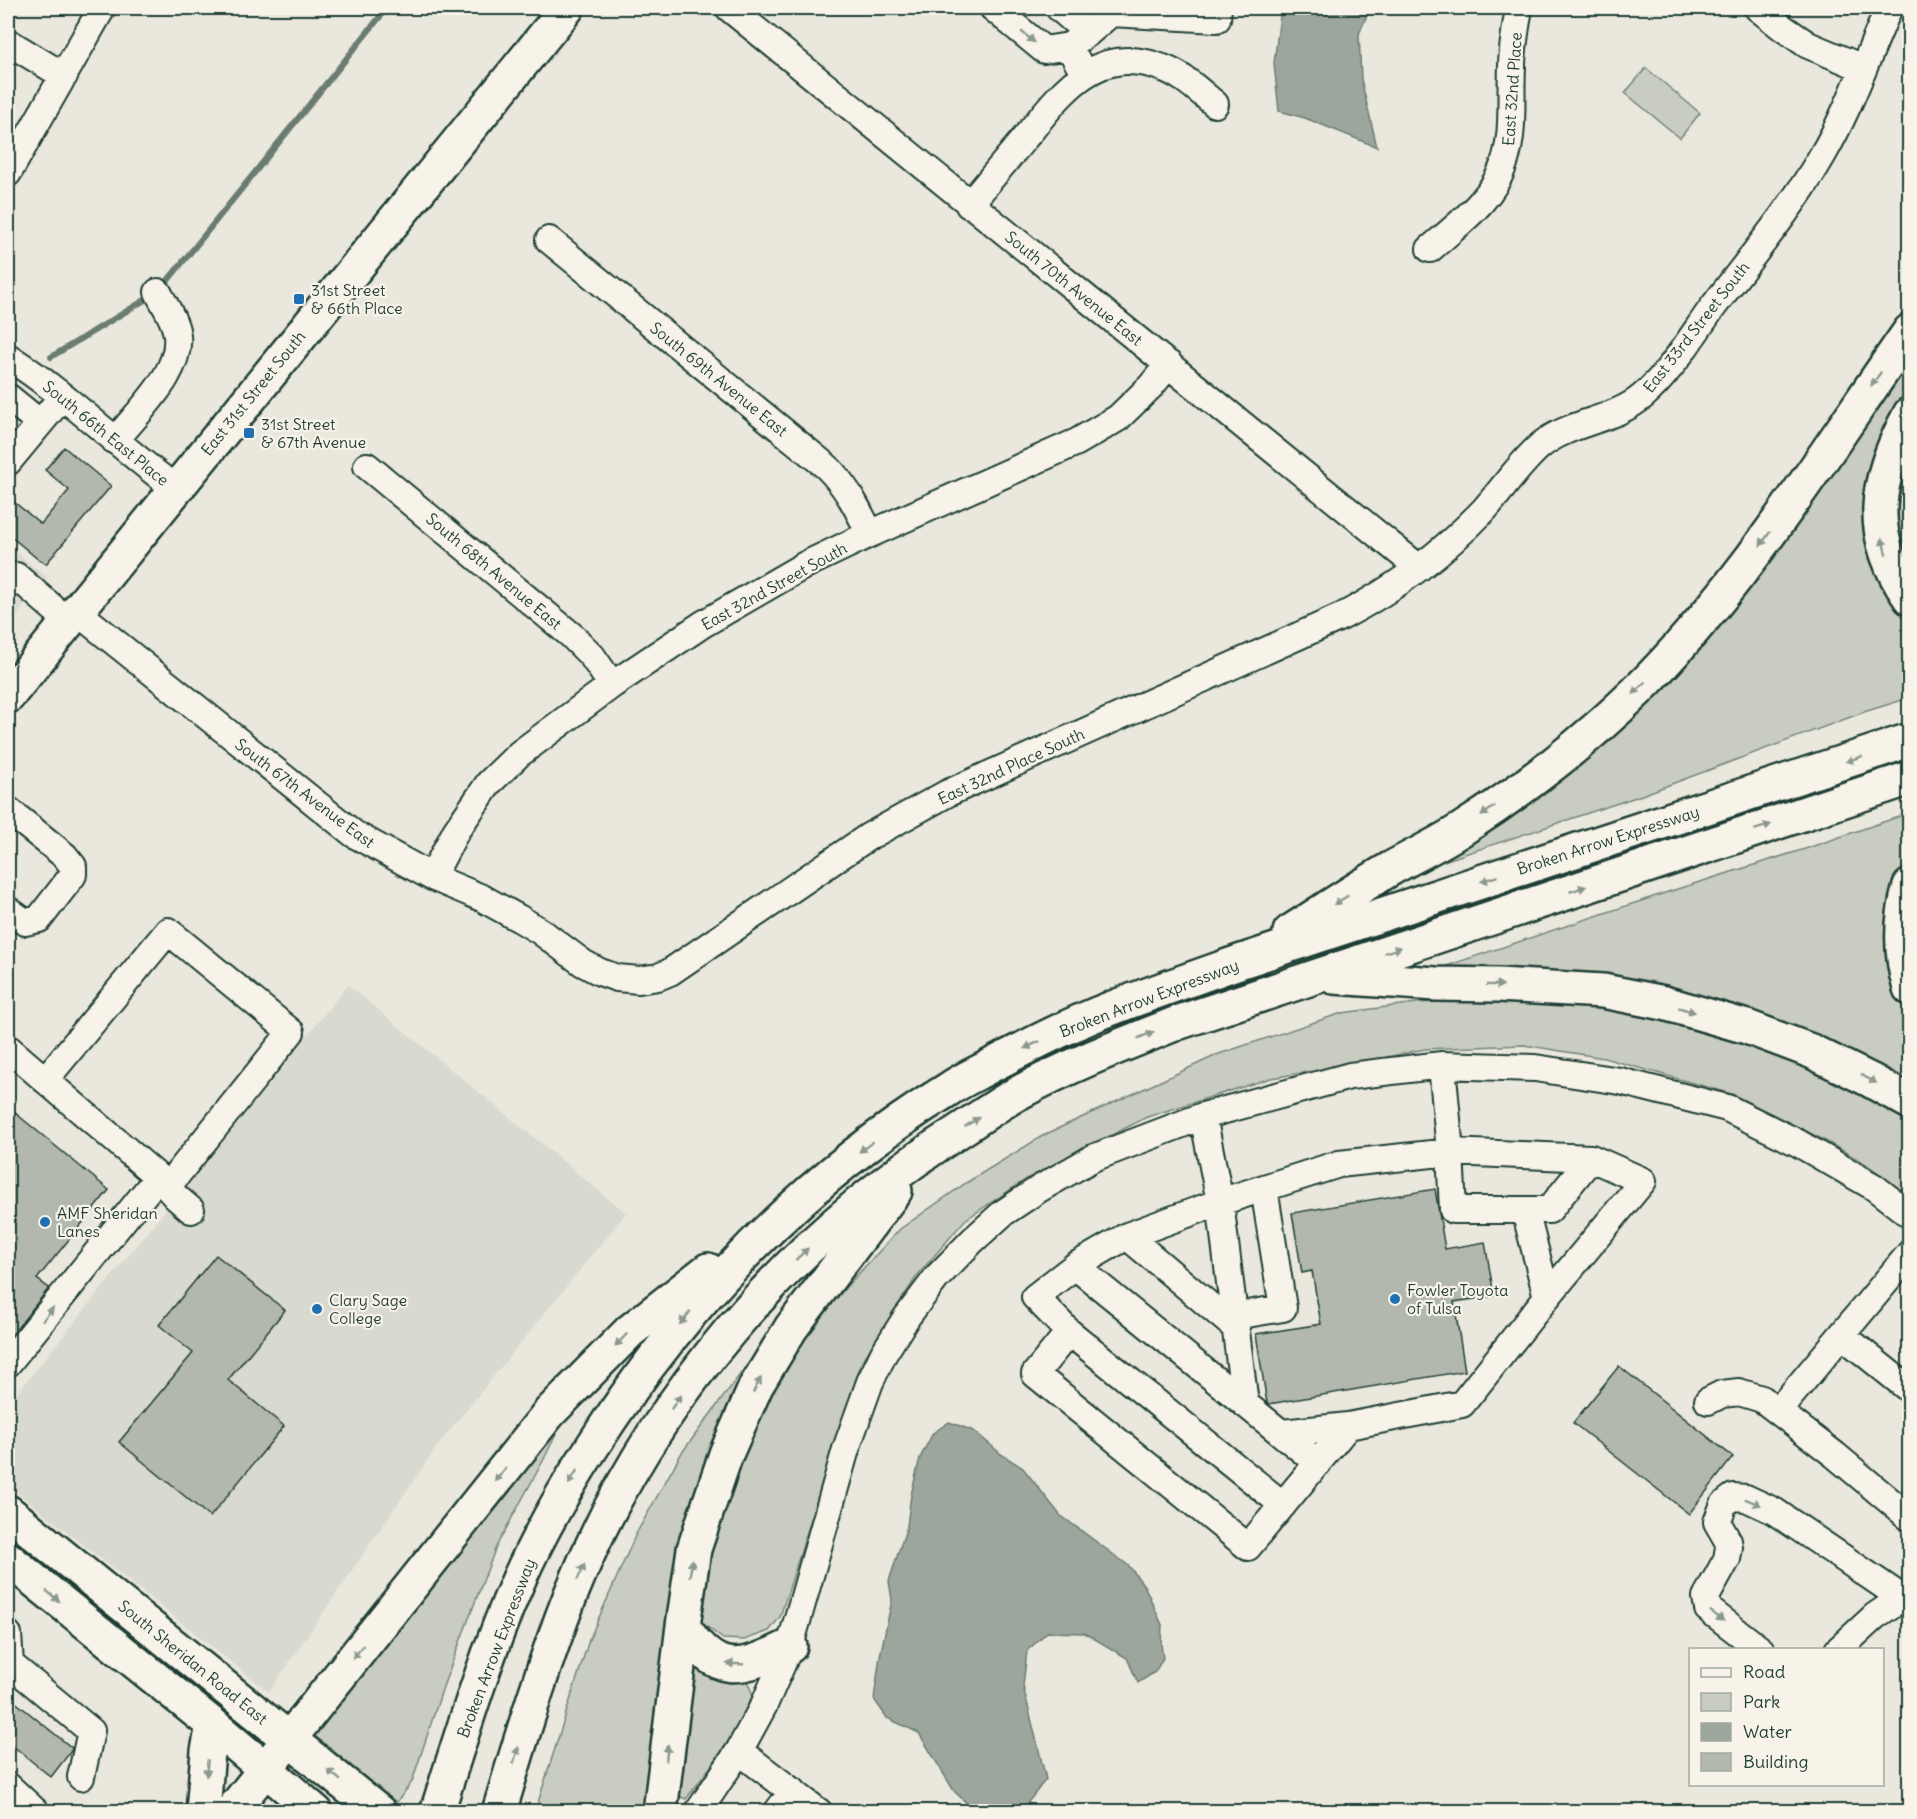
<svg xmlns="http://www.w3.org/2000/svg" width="1917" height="1819" viewBox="0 0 1917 1819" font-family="Delius,sans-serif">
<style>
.built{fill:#d9dacf}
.green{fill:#c8ccc1;stroke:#74847a;stroke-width:1.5}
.water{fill:#9ca69c;stroke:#6a7c72;stroke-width:1.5}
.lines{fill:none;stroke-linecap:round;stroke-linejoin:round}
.stream{stroke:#6a7c72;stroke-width:6}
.building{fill:#b2b8ae;stroke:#1f3d34;stroke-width:1.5}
.minor-casing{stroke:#1f3d34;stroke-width:30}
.major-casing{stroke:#1f3d34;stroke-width:38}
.highway-casing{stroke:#1f3d34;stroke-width:38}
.minor{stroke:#f7f3e8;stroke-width:26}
.major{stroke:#f7f3e8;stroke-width:33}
.highway{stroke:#f7f3e8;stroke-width:33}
.oneway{fill:#8b988e}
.poi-dot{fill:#1f6fb2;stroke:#f7f3e8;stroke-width:2}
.labels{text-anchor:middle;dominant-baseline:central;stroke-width:4.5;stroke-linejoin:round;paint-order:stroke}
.street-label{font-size:16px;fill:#1f3d34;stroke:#f7f3e8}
.poi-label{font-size:16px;fill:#1f3d34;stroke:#f7f3e8;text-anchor:start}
</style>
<rect width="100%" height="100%" fill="#eae8dd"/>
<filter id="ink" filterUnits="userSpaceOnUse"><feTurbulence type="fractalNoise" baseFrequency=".0167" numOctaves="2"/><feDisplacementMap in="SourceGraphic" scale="12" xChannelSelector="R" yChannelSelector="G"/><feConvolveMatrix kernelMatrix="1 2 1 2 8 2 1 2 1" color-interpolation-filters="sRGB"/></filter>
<g filter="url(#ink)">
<path class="built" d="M8 545 47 578 8 626Z
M348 985 626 1213 438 1445 269 1692 8 1485V1404Z"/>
<path class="green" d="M1646 68 1700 113 1680 138 1625 93Z
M1909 347V398L1881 455 1906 613 1909 616V698L1864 712 1642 795 1420 869 1561 773Z
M1909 448V573L1900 558 1894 516 1896 488Z
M1909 813V860L1900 884 1902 997 1909 1016V1088L1856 1057 1440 968 1671 891 1805 849Z
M1512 999 1598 1006 1688 1022 1799 1057 1909 1114V1196L1866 1164 1820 1138 1732 1094 1604 1058 1524 1045 1425 1049 1344 1066 1271 1078 1147 1117 1028 1178 965 1220 917 1276 861 1363 780 1617 769 1631 744 1640 723 1639 701 1622 705 1575 712 1539 759 1418 799 1344 847 1286 900 1229 966 1183 1044 1135 1219 1054 1342 1013 1416 1003Z
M755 1354 762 1360 740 1399 650 1811 535 1812 589 1640 636 1534 681 1454Z
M562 1422 543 1461 496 1547 444 1684 412 1782 397 1802 393 1800 315 1736 313 1722Z
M695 1668 747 1681 753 1695C736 1734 712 1766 686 1799L674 1794Z"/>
<path class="water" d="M1281 8H1370L1359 34 1361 79 1377 147 1305 118 1279 111 1274 63Z
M949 1422 974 1431 1001 1454 1023 1468 1060 1515 1129 1566 1145 1587 1162 1625 1161 1644 1163 1658 1155 1672 1138 1683 1127 1658 1085 1633 1047 1632 1027 1651 1023 1686 1046 1779 1026 1805 1017 1811H975L954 1791 919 1733 887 1718 874 1699 880 1656 892 1600 889 1581 907 1526 911 1495 920 1458 933 1433Z"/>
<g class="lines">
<path class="stream" d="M161 289 387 8
M51 357 153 295"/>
</g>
<path class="building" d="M64 447 111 486 46 564 41 560 40 561 8 534V497L41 524 69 490 45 470Z
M8 1107 109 1190 37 1279 49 1288 8 1340Z
M1435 1189 1445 1249 1485 1242 1494 1296 1454 1302 1465 1371 1269 1404 1267 1403 1256 1334 1321 1324 1312 1271 1302 1273 1292 1213Z
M216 1255 285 1310 228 1380 284 1426 210 1517 119 1442 193 1353 159 1325Z
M1619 1366 1733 1457 1689 1514 1573 1423Z
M8 1696 72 1748 71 1751 51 1777 8 1742Z"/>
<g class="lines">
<defs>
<path id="minor" d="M729 8C958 196 1190 380 1419 568
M993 8 1044 50 1069 46
M1059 8 1088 33
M1758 8 1783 28 1808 45 1863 68
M8 42 64 76
M1084 74 1069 46 1088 33 1111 13 1217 19 1218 8
M8 173 102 8
M969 205C989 181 1008 158 1028 134 1064 89 1098 43 1163 68 1183 75 1199 91 1215 104
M549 240 827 467C847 487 858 509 870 534
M1430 249C1455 227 1484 206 1499 176 1516 141 1510 104 1512 67 1512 47 1516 27 1519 8
M8 357C68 395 118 446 175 488
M8 397 40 423
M115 441C137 412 186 370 176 330 173 317 164 304 158 292
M8 462 62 397
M367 466 571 635 592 656 612 685
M8 586 16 576 68 621
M76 611 354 834 432 877 482 898 520 919 540 931 583 963 600 972 617 978 639 980 658 977 670 972 868 837 948 793 1343 616C1396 588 1443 553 1484 510 1503 489 1519 464 1541 445 1571 421 1614 421 1643 396 1671 372 1691 337 1713 307 1750 258 1791 210 1822 156 1849 110 1867 57 1889 8
M8 810 65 856 73 866V875L39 919 25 922 8 910
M432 877 456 831 489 783 519 754 612 685 703 624 805 565 870 534 1077 442 1118 418 1151 386 1169 364
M8 1048 158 1177 176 1197 191 1210
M1442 1065 1450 1152 1453 1210H1549L1591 1158
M45 1080 168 931 291 1032 168 1186
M1203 1116 1220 1202 1245 1404
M1450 1152 1591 1158 1643 1181 1547 1297 1462 1404 1348 1426 1248 1547 1035 1374 1069 1332 1035 1297 1075 1266 1127 1236 1220 1202 1339 1164Z
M1525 1210 1547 1297
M1127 1236 1236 1328
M1075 1266 1318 1463
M1235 1316 1283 1308 1264 1188
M1069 1332 1283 1505
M1842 1335 1910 1390
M8 1363 158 1177
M1708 1401 1722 1394 1739 1392 1762 1399 1835 1455 1910 1518
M1778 1411 1910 1253
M1282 1433 1348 1426
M8 1634 10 1664 91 1731 81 1777
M1761 1650 1708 1609 1706 1597 1727 1559 1729 1547 1728 1541 1717 1522 1724 1504 1733 1497 1746 1498 1774 1511 1902 1598
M1838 1650 1875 1616 1910 1592
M739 1751 819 1812
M8 1786 36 1812
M698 1812 739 1751 764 1705 790 1646 846 1449 870 1382 884 1353 906 1318 937 1277 973 1240 1003 1213 1039 1189 1093 1158 1203 1116 1350 1076 1442 1065 1535 1068 1620 1081 1727 1108 1798 1143 1874 1187 1910 1215
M777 1812 793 1791"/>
<path id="major" d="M8 696 567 8
M8 1512 379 1812
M8 1559 213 1725 316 1812"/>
<path id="highway" d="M1910 414C1875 479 1865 534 1910 598
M1910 886C1900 920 1900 953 1910 988
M1290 932C1323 911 1356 889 1390 869 1415 855 1441 843 1465 827 1523 790 1587 740 1636 692 1743 586 1823 455 1910 331
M1334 977 1436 984 1499 985 1603 991 1664 1003 1747 1027 1811 1051 1870 1080 1910 1102
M683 1626C716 1677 739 1671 790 1646
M203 1812 208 1751 213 1725
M231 1812 549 1413 630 1331 708 1270
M437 1812C462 1733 486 1654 519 1579 540 1532 566 1487 594 1444 685 1302 805 1178 949 1089 962 1080 978 1073 992 1065 1026 1047 1061 1029 1097 1014 1145 995 1194 978 1242 961L1910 740
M499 1812C521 1739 543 1665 571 1594 648 1402 788 1239 962 1129 982 1116 1001 1102 1022 1091 1072 1064 1125 1044 1177 1023L1910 778
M660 1812 683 1626 694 1549 726 1454 756 1386 791 1328 895 1191"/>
</defs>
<use href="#minor" class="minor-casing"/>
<use href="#major" class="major-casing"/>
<use href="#highway" class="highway-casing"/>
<use href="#minor" class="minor"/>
<use href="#major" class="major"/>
<use href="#highway" class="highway"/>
</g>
<defs><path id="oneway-solid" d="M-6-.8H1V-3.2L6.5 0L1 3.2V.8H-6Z" transform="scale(1.5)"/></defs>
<g class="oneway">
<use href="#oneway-solid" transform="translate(1028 37) rotate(40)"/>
<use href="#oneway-solid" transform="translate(1876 379) rotate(125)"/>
<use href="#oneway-solid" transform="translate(1765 539) rotate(125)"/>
<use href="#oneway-solid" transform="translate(1884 546) rotate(-104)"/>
<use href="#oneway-solid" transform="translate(1639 688) rotate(135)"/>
<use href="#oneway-solid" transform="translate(1854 759) rotate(162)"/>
<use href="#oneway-solid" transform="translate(1488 811) rotate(144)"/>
<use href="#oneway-solid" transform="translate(1763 827) rotate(-18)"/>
<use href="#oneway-solid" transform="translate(1489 879) rotate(162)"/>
<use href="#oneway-solid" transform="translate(1578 889) rotate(-18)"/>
<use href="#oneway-solid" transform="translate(1341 900) rotate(148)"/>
<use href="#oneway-solid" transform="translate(1393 950) rotate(-18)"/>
<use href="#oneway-solid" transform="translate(1495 985) rotate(1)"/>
<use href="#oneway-solid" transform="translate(1687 1010) rotate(16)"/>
<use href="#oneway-solid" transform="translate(1146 1035) rotate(-22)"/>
<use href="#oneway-solid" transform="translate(1032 1045) rotate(155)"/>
<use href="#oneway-solid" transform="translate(1869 1079) rotate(28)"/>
<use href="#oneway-solid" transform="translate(972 1122) rotate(-33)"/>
<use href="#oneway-solid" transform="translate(866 1147) rotate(143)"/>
<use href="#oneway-solid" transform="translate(802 1254) rotate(-43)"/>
<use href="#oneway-solid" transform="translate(48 1314) rotate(-51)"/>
<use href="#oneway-solid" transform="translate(685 1318) rotate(129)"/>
<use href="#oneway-solid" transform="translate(621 1340) rotate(134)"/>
<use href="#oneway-solid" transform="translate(757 1385) rotate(-62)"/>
<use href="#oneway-solid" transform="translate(676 1402) rotate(-55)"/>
<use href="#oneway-solid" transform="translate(500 1475) rotate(129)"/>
<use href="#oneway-solid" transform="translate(573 1477) rotate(121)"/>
<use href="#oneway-solid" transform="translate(1753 1502) rotate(22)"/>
<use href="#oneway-solid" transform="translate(691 1568) rotate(-81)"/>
<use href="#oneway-solid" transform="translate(581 1572) rotate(-65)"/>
<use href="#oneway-solid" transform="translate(53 1596) rotate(39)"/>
<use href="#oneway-solid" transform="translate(1717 1616) rotate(37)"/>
<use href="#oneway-solid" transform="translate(358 1652) rotate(129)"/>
<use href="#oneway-solid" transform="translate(735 1664) rotate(-178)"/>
<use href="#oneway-solid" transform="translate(667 1753) rotate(-83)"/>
<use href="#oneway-solid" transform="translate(516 1755) rotate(-73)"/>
<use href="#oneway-solid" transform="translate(207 1768) rotate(95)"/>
<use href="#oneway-solid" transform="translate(334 1775) rotate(-141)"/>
</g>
</g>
<g class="poi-dot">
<rect x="293" y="293" width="12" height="12" rx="3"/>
<rect x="243" y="427" width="12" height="12" rx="3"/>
<circle cx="45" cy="1222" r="6"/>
<circle cx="1395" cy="1299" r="6"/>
<circle cx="317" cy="1309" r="6"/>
</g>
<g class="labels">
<g class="street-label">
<text transform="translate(1512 89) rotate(-86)">East 32nd Place</text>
<text transform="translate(1074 288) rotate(39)">South 70th Avenue East</text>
<text transform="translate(1696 327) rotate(-52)">East 33rd Street South</text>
<text transform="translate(719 379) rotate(39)">South 69th Avenue East</text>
<text transform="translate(253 393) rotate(-51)">East 31st Street South</text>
<text transform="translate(106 433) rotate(39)">South 66th East Place</text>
<text transform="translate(494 571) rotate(40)">South 68th Avenue East</text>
<text transform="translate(774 586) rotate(-29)">East 32nd Street South</text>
<text transform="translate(1011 766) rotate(-25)">East 32nd Place South</text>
<text transform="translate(305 793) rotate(37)">South 67th Avenue East</text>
<text transform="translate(1608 840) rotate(-18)">Broken Arrow Expressway</text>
<text transform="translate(1149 998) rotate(-21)">Broken Arrow Expressway</text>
<text transform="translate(496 1648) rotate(-69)">Broken Arrow Expressway</text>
<text transform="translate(193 1662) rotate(39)">South Sheridan Road East</text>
</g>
<g class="poi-label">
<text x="311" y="290">31st Street<tspan x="311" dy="18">&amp; 66th Place</tspan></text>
<text x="261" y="424">31st Street<tspan x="261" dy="18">&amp; 67th Avenue</tspan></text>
<text x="57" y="1213">AMF Sheridan<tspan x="57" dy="18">Lanes</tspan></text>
<text x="1407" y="1290">Fowler Toyota<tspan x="1407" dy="18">of Tulsa</tspan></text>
<text x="329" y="1300">Clary Sage<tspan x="329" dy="18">College</tspan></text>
</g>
</g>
<rect width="1917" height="1819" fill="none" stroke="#f7f3e8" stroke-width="30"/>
<rect x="15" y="15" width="1887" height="1789" fill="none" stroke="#1f3d34" stroke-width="2" filter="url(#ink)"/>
<rect x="1689" y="1648" width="195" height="138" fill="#f7f3e8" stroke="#a1aaa0" stroke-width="1.5"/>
<rect x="1701" y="1668" width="30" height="9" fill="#f7f3e8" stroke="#a1aaa0" stroke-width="1.5"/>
<text x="1743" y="1678" font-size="18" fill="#1f3d34">Road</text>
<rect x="1701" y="1693" width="30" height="18" fill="#c8ccc1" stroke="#a1aaa0" stroke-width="1.5"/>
<text x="1743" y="1708" font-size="18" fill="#1f3d34">Park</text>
<rect x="1701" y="1723" width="30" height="18" fill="#9ca69c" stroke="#a1aaa0" stroke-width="1.5"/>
<text x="1743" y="1738" font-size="18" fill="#1f3d34">Water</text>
<rect x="1701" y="1753" width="30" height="18" fill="#b2b8ae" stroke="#a1aaa0" stroke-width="1.5"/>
<text x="1743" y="1768" font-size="18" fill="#1f3d34">Building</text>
</svg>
